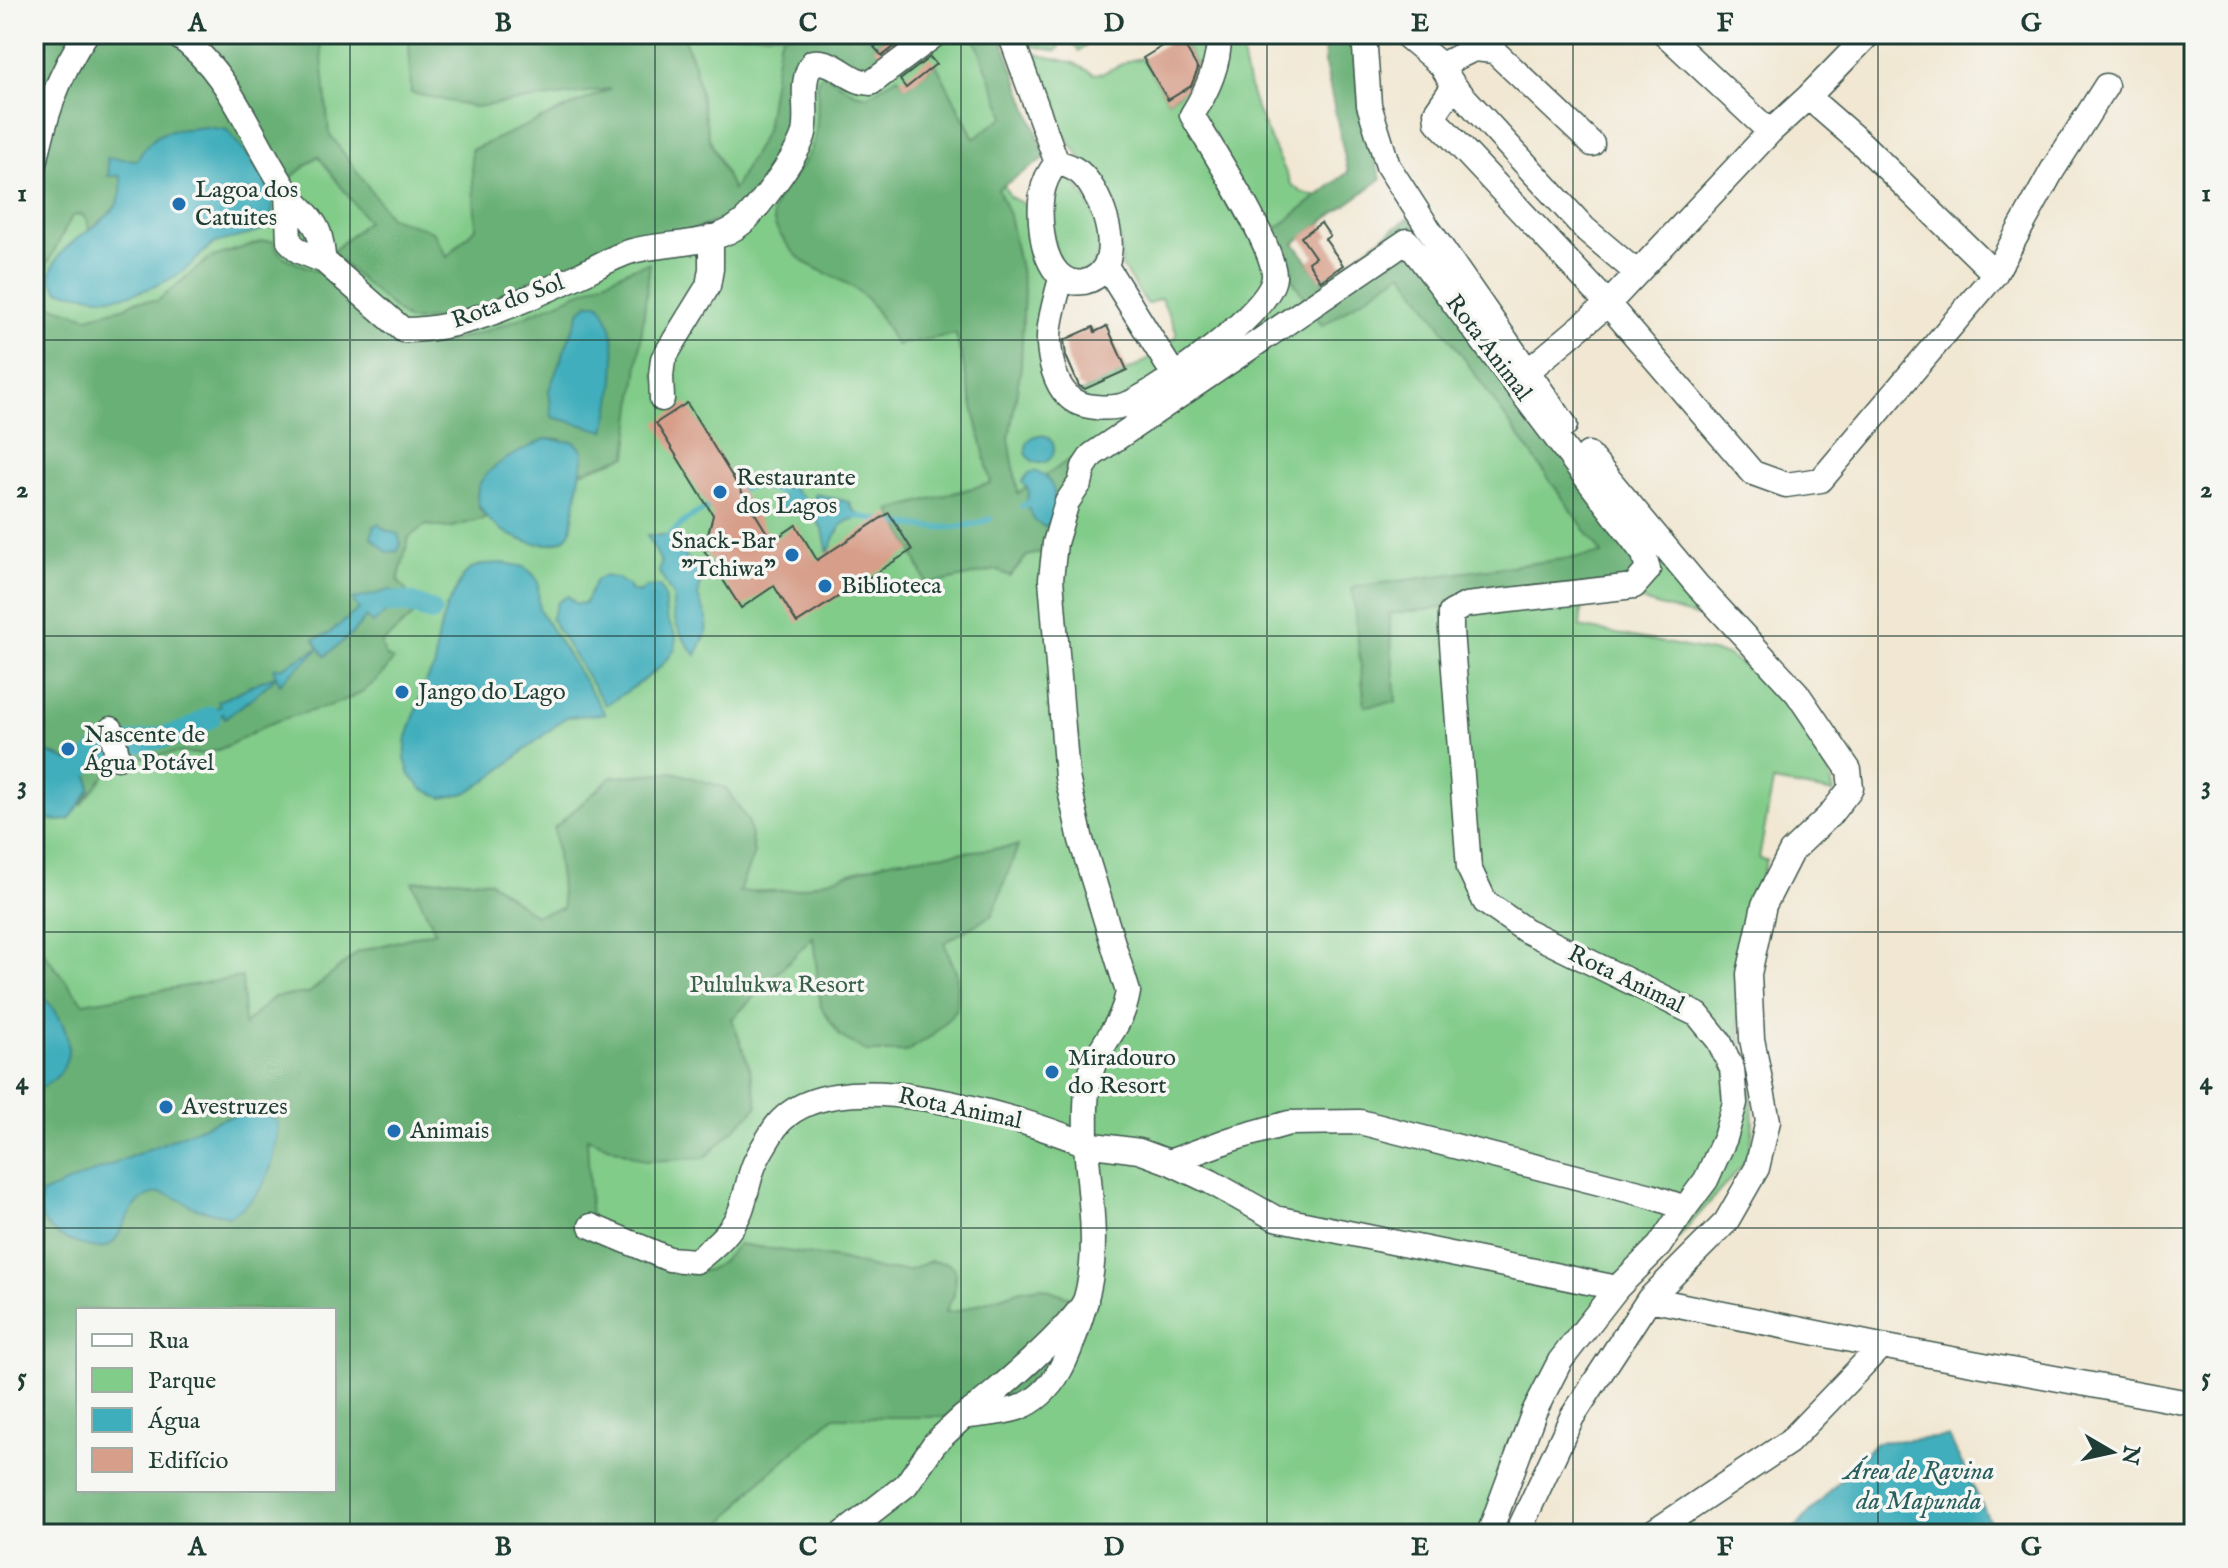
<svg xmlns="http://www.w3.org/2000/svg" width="2228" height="1568" viewBox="0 0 2228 1568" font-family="'IM FELL English',serif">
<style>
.green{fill:#82cc8a;stroke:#50845f;stroke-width:2;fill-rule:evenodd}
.forest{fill:#69b076;stroke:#447655;stroke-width:2;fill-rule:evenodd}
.water{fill:#3faebc;stroke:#2f7678;stroke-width:2}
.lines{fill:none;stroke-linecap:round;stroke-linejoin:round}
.stream{stroke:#3faebc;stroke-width:6}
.canal{stroke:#3faebc;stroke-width:22}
.building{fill:#d79f8a}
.minor-casing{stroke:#3e564c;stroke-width:27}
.minor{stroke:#fff;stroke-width:24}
.grid{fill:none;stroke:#1f3d34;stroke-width:2;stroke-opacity:0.55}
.poi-dot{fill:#1f6fb2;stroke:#f6f6f2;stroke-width:3}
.labels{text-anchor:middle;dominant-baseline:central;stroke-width:7;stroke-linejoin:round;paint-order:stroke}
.poi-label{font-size:24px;fill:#1f3d34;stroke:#f6f6f2;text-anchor:start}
.street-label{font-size:24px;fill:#1f3d34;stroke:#f6f6f2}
.park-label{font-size:24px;fill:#38614a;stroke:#f6f6f2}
.water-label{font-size:26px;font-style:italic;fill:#295f5d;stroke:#f6f6f2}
.neatline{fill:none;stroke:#1f3d34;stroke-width:3}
.grid-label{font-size:26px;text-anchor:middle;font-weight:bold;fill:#1f3d34}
</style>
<rect width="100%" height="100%" fill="#f6f6f2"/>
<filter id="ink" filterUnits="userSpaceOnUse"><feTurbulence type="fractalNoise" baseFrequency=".0125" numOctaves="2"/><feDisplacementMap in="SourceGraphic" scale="16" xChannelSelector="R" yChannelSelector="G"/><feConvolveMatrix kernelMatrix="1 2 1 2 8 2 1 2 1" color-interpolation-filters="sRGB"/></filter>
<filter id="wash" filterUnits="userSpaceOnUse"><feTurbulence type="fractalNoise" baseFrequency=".006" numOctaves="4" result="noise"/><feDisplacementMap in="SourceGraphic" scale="32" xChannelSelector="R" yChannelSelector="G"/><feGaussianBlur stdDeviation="1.8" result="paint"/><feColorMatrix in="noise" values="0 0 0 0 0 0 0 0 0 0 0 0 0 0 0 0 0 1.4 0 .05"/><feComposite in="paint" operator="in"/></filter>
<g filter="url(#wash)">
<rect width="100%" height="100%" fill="#f1e7d2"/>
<path class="green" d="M34 34H1000L1046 157 1004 185 1010 197 1024 204 1044 276 1041 319 1059 402C1098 384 1146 368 1176 337V331L1161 298 1147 304 1122 267 1120 241 1102 187 1055 122 1019 34H1050L1060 47 1056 51 1024 44 1027 52 1074 63 1094 74 1103 73 1131 60 1143 58 1168 100 1204 78 1178 34H1242C1239 87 1271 137 1291 184L1301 192 1317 197 1266 237 1304 294 1409 218 1622 514 1673 576 1702 618 1620 595 1582 599 1580 627 1728 655 1786 697 1823 747 1834 793 1773 782 1759 859 1767 860C1749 910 1736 956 1738 1010 1740 1053 1757 1094 1752 1137 1751 1147 1746 1157 1742 1166L1601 1325 1562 1374 1498 1534H34ZM78 1310H334V1490H78Z
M1066 34H1100L1079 51Z
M1060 179H1070C1088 195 1103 225 1099 251 1097 271 1072 281 1060 262 1055 254 1054 241 1052 232 1049 215 1050 192 1060 179Z"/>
<path class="forest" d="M34 34H320L329 133 390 217 433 231 447 257 476 227 471 150 610 89 475 107 411 93 409 43 416 34H682L694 64 709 138 733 190 766 130 779 43 784 34H891L875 46 885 60 870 72 822 48 804 51 798 66 792 137 746 205 727 217C668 240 607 258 547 279 502 294 456 321 408 321L331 253 367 221 318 156 283 184 273 197 262 178 137 160 109 176H120C127 205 110 213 89 230L87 220 81 214 72 216 49 261 34 284Z
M973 34H1000L1046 157 998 189 1009 215 1024 289 1021 366 1009 439 1018 493 1089 447 1047 551 1027 556 1010 576 996 570 927 585 912 550 890 510 991 483 956 334 896 345C885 326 875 304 858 291 830 269 806 274 784 240 778 233 772 222 773 212 776 189 802 172 811 150 820 128 817 101 818 78L824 74 855 93 867 96 898 77 906 87 936 64 974 138 1005 116Z
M1324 34H1353L1362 114 1381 179 1294 243 1322 281 1409 218 1650 548 1634 586 1389 614 1396 702 1365 706 1352 587 1602 554 1403 272 1322 326 1266 237 1348 172 1325 64Z
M263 241H273C280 266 309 262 325 277 343 293 384 337 405 343 454 356 583 291 630 269L650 263 627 456 581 472 583 457 560 439H545L507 459 479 508 486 518 449 528 426 525 409 537 398 581 420 607 414 615 381 644 386 656 393 660C364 706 323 705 277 721 254 729 227 750 204 754 196 755 187 752 179 753 157 754 141 760 118 758L81 806 90 789 70 761 34 747V286L39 302 88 317 126 307 135 301H157L210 258Z
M673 772 726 788 748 821 754 853 739 892 795 890 893 860 1018 846 992 915 944 943 957 974 956 1010 933 1035 906 1052H867L840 1036 821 1007 813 937 732 1019 750 1069 758 1106 705 1158 646 1161 587 1138 591 1225C620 1243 668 1280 704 1271 718 1268 729 1254 738 1244L839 1259 882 1270H911L930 1261 947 1263 955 1269 954 1295 945 1312H954L1021 1290 1041 1287 1076 1299 1054 1364 1022 1400 963 1417H833L759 1482 713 1534H34V940L83 1003 242 977 244 1025 274 997 309 993 358 952 435 931 412 882 449 879 489 881 535 915 563 908 554 828 612 777ZM78 1310H334V1490H78Z"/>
<path class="water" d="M207 127 227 130C243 152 278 184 272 214 269 237 234 236 216 243 203 249 199 259 188 267 170 282 138 295 114 297 96 299 77 293 59 291L50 279C54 230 133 227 120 176H109L107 158 137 160C157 126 170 131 207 127Z
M589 303H599C624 335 614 394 605 431L552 417 549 390 580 311Z
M1026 449a14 14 0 1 1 28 0a14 14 0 1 1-28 0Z
M545 439 575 442 582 450 583 457 571 531C553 567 454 521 482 480 495 461 524 450 545 439Z
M1035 471C1058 479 1056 502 1053 521L1045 527 1035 521 1026 504 1029 491 1022 482 1029 473Z
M788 480 794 490 812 503 816 494 849 502 852 509 863 517C835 521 840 530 828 553L823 530 810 510 812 504H792L777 515Z
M378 524 385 530 398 534 401 544 398 551 387 552 371 537 374 526Z
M647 535H670L681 545 687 559 703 571 698 597 707 618 706 634 696 655C682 640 669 617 674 598L659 572 661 562Z
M505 563 524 567 533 574 538 581 539 609 605 714 566 717 488 780 466 793 443 798 422 789 410 775 405 759 407 737 427 679 435 666 436 644 446 608 464 575 472 568 484 564Z
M603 576 616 578 629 586 630 590 639 593 646 587 659 586C668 600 663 600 666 615 668 625 678 632 676 644 673 664 622 695 605 705L551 619 558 602 568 596 576 604 585 603 596 580Z
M390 590 403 594 420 607 391 608 373 624 366 617 352 634 325 656 319 648C307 662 292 670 280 684L276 676C261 692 243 705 225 718L223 713 210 727 191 740 185 726C193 714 207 713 220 706L218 701C239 694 255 681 276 676L273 668 283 667 319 648 314 639 328 634 359 609 352 600Z
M34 747 70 761 89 777 90 789 69 820C56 822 42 820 34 809Z
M34 990C59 1006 80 1045 60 1073 54 1081 43 1087 34 1091Z
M248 1113 268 1115 278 1122C277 1161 266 1198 229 1216 219 1214 209 1212 199 1209 184 1205 170 1189 153 1194 114 1207 131 1260 83 1245 71 1242 59 1237 50 1229 39 1219 39 1207 41 1194L221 1119Z
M1949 1437 1996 1534H1789L1876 1442Z"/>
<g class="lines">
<path class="stream" d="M734 492C753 481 769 488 788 495
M1022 506 1026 504
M856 516C900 524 947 536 990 519
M670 535 687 519 714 504"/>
<path class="canal" d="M390 602 410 603 431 611
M81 767 101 750 165 737 187 731 210 717"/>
</g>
<g id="blocks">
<path class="building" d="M890 34H911L882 56 874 47Z
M1179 36 1198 69 1191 86 1168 100 1143 58Z
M930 57 936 64 906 88 900 80Z
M1321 223 1330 236 1325 239 1343 265 1321 281 1308 262 1315 257 1301 237Z
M1107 326 1127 370 1085 389 1079 386 1066 356 1064 340 1093 327 1095 332Z
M687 403 772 541 796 525 817 560 889 513 912 550 797 623 774 586 741 608 704 550 713 515 656 423Z"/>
</g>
</g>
<g filter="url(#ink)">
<use href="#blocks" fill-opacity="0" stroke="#3e564c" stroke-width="2"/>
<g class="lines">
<defs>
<path id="minor" d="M175 34C230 69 252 141 288 193 297 206 312 216 318 231 322 240 322 252 324 261
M1010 34 1057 163
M1364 34 1369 105 1388 166 1430 231 1565 425
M1404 34 1441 65 1454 86 1585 229 1637 273
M1665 34 1770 132
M1441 65 1474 49 1494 51 1592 144
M1454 86 1436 112 1437 122 1445 130 1608 304 1753 473 1786 485 1821 480 1995 274 2052 171 2106 86
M1808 97 1862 144 1995 274
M1057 163C1065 164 1072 167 1079 172 1100 189 1120 245 1104 268 1099 276 1093 280 1084 282 1056 287 1045 256 1042 233 1039 208 1039 182 1057 163Z
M34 168C44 119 57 76 86 34
M287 192 289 241 299 251 324 261 403 330C465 331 526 299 582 274 598 266 615 256 632 251 670 241 723 248 751 214 765 198 800 152 804 133 809 110 798 81 813 62 838 60 847 82 871 83L936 34
M1106 266 1174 375
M1061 278C1056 299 1048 323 1049 344 1050 360 1055 383 1067 395 1080 410 1114 410 1130 403 1162 388 1272 311 1274 277 1276 248 1210 146 1192 115 1207 91 1220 64 1219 34
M1528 371 1608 304 1770 132 1808 97 1869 34
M662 399 661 376 663 359 708 286 711 269V237
M111 729 118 758
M1169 1162 1232 1139 1289 1123 1360 1122 1651 1196 1685 1208 1659 1246 1617 1288 1560 1361 1534 1412 1489 1534
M591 1226 669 1259 696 1261C713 1247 731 1233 740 1212 746 1197 748 1180 754 1165 759 1153 768 1139 775 1128 828 1055 1018 1117 1086 1144 1086 1115 1083 1082 1098 1055 1111 1031 1123 1021 1128 992L1081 840 1067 777 1051 579 1055 543 1067 502 1080 483 1084 467 1092 455 1407 241 1644 554 1648 570 1634 586 1466 605 1451 613V630L1469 868 1485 902 1525 930 1698 1015 1719 1041 1732 1069 1735 1103 1725 1138 1706 1180 1685 1208
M1649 1299 1881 1346 2194 1404
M1086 1301C1073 1340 1062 1392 1018 1408 1001 1414 981 1414 963 1417 987 1401 1079 1322 1086 1298 1100 1249 1089 1193 1086 1144L1139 1151 1169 1162 1211 1182 1275 1218 1617 1288
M843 1534 906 1485 935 1443 963 1417
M1517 1534 1572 1417 1649 1299 1726 1222 1757 1168 1768 1121 1752 1039 1749 974 1764 905 1791 852 1829 816 1851 788 1849 770 1797 693 1697 585 1588 454
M1651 1534 1789 1442 1881 1346"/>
</defs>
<use href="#minor" class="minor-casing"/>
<use href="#minor" class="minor"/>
</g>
</g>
<path class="grid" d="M350 34V1534M655 34V1534M961 34V1534M1267 34V1534M1573 34V1534M1878 34V1534M34 340H2194M34 636H2194M34 932H2194M34 1228H2194"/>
<g class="poi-dot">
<circle cx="179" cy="204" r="8"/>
<circle cx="720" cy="492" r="8"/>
<circle cx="792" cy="555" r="8"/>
<circle cx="825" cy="586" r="8"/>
<circle cx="402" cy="692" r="8"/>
<circle cx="68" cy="749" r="8"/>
<circle cx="1052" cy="1072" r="8"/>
<circle cx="166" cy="1107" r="8"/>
<circle cx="394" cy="1131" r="8"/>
</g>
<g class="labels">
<g class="poi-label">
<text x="195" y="190">Lagoa dos<tspan x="195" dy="28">Catuites</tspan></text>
<text x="736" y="478">Restaurante<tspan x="736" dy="28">dos Lagos</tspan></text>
<text x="776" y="541" text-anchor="end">Snack-Bar<tspan x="776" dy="28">"Tchiwa"</tspan></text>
<text x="841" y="586">Biblioteca</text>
<text x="418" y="692">Jango do Lago</text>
<text x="84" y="735">Nascente de<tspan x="84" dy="28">Água Potável</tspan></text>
<text x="1068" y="1058">Miradouro<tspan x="1068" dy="28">do Resort</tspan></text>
<text x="182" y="1107">Avestruzes</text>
<text x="410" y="1131">Animais</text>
</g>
<g class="street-label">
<text transform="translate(508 302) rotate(-20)">Rota do Sol</text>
<text transform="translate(1488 348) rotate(53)">Rota Animal</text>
<text transform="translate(1626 980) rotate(26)">Rota Animal</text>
<text transform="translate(960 1109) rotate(12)">Rota Animal</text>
</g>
<g class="park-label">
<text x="777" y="985">Pululukwa Resort</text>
</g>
<g class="water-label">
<text x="1919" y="1471">Área de Ravina<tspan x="1919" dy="30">da Mapunda</tspan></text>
</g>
</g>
<rect width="2228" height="1568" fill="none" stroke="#f6f6f2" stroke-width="88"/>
<rect x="76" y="1308" width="260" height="184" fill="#f6f6f2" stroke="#a0aca6" stroke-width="2"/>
<rect x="92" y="1334" width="40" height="12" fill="#ffffff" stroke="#a0aca6" stroke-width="2"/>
<text x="148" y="1348" font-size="24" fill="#1f3d34">Rua</text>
<rect x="92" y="1368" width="40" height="24" fill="#82cc8a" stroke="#a0aca6" stroke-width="2"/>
<text x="148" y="1388" font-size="24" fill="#1f3d34">Parque</text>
<rect x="92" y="1408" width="40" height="24" fill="#3faebc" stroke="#a0aca6" stroke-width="2"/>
<text x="148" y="1428" font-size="24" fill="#1f3d34">Água</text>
<rect x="92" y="1448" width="40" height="24" fill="#d79f8a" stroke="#a0aca6" stroke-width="2"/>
<text x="148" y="1468" font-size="24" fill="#1f3d34">Edifício</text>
<g transform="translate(2112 1452) rotate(99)" stroke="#f6f6f2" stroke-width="6" paint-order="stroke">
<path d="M0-6L14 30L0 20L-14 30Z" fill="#1f3d34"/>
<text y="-12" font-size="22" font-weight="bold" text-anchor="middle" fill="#1f3d34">N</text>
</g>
<rect x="44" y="44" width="2140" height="1480" class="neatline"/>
<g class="grid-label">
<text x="197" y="31">A</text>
<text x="503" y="31">B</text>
<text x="808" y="31">C</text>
<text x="1114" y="31">D</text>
<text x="1420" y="31">E</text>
<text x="1725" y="31">F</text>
<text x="2031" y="31">G</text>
<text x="22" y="201">1</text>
<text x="2206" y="201">1</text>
<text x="22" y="497">2</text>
<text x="2206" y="497">2</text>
<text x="22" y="793">3</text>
<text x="2206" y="793">3</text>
<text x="22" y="1089">4</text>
<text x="2206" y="1089">4</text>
<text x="22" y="1385">5</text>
<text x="2206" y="1385">5</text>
<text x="197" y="1555">A</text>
<text x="503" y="1555">B</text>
<text x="808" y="1555">C</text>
<text x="1114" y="1555">D</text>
<text x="1420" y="1555">E</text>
<text x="1725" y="1555">F</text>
<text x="2031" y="1555">G</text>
</g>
</svg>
